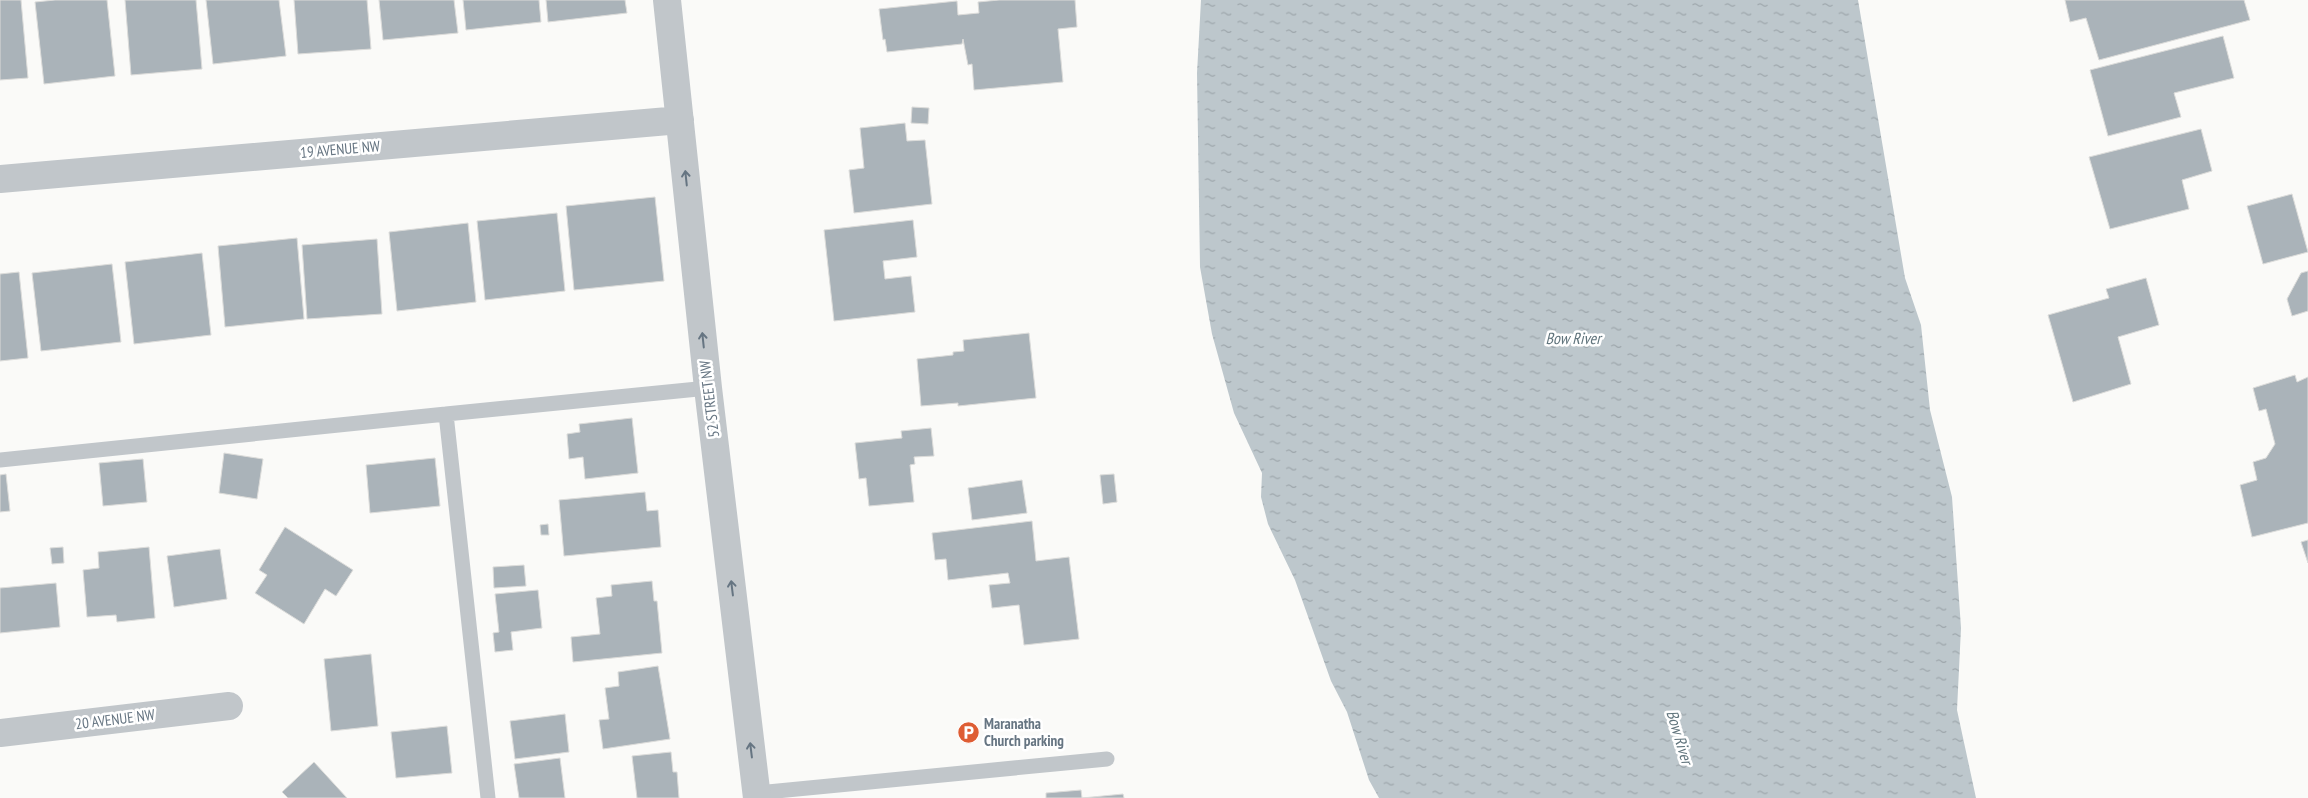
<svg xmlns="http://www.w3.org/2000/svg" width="2308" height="798" viewBox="0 0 2308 798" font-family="'PT Sans Narrow',sans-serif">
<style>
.water{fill:url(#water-ripples)}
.building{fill:#aab3b9;stroke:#dcdcda}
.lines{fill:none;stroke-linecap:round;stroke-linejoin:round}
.lane{stroke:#c1c6ca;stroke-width:15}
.street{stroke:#c1c6ca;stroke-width:28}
.oneway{stroke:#667582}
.labels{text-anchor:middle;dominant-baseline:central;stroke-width:5;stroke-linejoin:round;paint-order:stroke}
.street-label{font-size:15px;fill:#667582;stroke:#fff}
.poi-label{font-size:15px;font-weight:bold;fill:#667582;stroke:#fff;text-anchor:start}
.water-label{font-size:16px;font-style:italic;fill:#60747c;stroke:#fff}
</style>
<defs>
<pattern id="water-ripples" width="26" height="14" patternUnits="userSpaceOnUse" patternTransform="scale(1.25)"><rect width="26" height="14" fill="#bdc7cc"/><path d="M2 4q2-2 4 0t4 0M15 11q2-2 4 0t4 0" fill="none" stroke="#9da6ab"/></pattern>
</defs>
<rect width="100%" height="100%" fill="#fafaf8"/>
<path class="water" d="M1201 0H1858L1905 278 1921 325 1930 410 1952 497 1961 628 1957 710 1976 798H1379L1369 780 1347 712 1331 681 1295 580 1268 524 1261 497 1262 473 1234 413 1212 334 1200 267 1197 73Z"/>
<path class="building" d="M0 0H21L28 78 0 80Z
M55 0H107L115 76 44 84 35 2Z
M125 0H196L202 69 131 75Z
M206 0H279L286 56 213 64Z
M294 0H367L371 49 298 54Z
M379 0H454L458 33 383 40Z
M463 0H539L541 22 466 30Z
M546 0H625L627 13 548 22Z
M999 0H1075L1077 27 1058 29 1063 82 974 90 972 64 968 65 963 39 962 44 887 52 885 39 883 40 879 9 957 1 958 15 979 13 978 2Z
M2065 0H2244L2250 20 2099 60 2086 18 2070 22Z
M2223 36 2234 78 2174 93 2181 117 2108 136 2090 70Z
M912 107 929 108 928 124 911 123Z
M905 123 907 141 925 140 932 204 854 213 849 170 864 168 860 128Z
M2201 129 2212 171 2182 180 2189 209 2110 229 2089 157Z
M2292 194 2308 252 2263 264 2247 206Z
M655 197 664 281 574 290 566 206Z
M557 213 565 291 485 300 477 221Z
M913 220 917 257 883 261 885 279 911 276 915 312 834 321 824 230Z
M468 223 476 302 397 311 389 232Z
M297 238 304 319 225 327 218 246Z
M377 239 382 314 307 319 302 245Z
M202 253 211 335 134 344 125 262Z
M112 264 121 342 41 351 32 273Z
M2308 271V311L2292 316 2287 299 2301 273Z
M19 272 28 358 0 361V274Z
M2146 278 2159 325 2118 337 2131 384 2073 402 2048 315 2109 298 2106 289Z
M1029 333 1036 398 958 406V403L921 406 917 359 953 355V352L964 351 963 340Z
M2295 375 2297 382 2308 377V523L2252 537 2240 485 2257 480 2253 462 2266 458 2275 444 2266 409 2259 411 2253 388Z
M632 418 638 473 585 479 583 457 569 459 567 434 580 432 579 424Z
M931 428 934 456 914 457 915 464 910 465 914 502 869 506 866 478 859 479 855 443 902 438 901 431Z
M224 453 263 459 257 499 219 493Z
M435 458 440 506 370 513 366 465Z
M143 459 147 502 103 506 99 463Z
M6 474 10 511 0 512V475Z
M1114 474 1117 502 1103 504 1100 475Z
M1022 480 1027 513 972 520 968 488Z
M645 492 647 511 658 510 661 547 564 556 559 500Z
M1032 521 1036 561 1069 557 1079 639 1024 645 1019 605 992 608 989 585 1010 583 1008 573 948 580 946 559 935 560 932 533Z
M548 524 549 535H541L540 525Z
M285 527 353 570 336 596 325 589 304 624 255 593 267 575 259 570Z
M2308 540V563L2301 542Z
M63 547 64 563 52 564 50 548Z
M149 547 155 618 117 622 116 615 87 617 83 570 99 568 98 552Z
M220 549 227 599 174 607 167 556Z
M524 565 526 586 494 588 493 567Z
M652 581 654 601H657L662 653 573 662 571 637 600 634 596 598 612 596 611 585Z
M56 583 60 627 0 633V588Z
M538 590 542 628 511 632 513 650 495 652 493 633 499 632 495 594Z
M371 654 378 726 331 731 324 659Z
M658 666 670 739 603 749 599 720 609 719 605 688 619 686 618 672Z
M565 714 569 752 515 759 510 721Z
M447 726 452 773 396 778 391 732Z
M671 752 673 772H677L679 798H637L632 756Z
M560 758 565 798H519L514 764Z
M314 762 347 798H288L282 792Z
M1081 790 1082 798 1123 794 1124 798H1046V793Z"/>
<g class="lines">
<path class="lane" d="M0 460 446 414
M756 793 1107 759
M488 798 446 414 708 388"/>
<path class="street" d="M667 0 708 388 757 798
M0 179 680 120
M0 733 229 706"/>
</g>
<defs><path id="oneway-shaft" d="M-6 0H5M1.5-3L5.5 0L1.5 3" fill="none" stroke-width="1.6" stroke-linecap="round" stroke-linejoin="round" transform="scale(1.25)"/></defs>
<g class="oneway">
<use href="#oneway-shaft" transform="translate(686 178) rotate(-96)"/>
<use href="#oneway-shaft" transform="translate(703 340) rotate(-96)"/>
<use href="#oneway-shaft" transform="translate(732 588) rotate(-97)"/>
<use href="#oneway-shaft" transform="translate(751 750) rotate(-97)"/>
</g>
<defs>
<symbol id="parking-disc" viewBox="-11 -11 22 22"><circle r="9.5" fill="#de5d34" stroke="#fff"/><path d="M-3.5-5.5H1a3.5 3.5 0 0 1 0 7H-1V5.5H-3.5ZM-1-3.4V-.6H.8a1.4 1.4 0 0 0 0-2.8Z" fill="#fff"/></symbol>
</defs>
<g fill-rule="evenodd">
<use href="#parking-disc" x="956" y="720" width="25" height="25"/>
</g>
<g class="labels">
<g class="street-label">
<text transform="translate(340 149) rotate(-5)">19 AVENUE NW</text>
<text transform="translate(709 399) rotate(-97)">52 STREET NW</text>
<text transform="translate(115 719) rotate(-7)">20 AVENUE NW</text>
</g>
<g class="poi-label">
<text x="984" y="723">Maranatha<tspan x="984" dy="17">Church parking</tspan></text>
</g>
<g class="water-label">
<text x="1573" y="338">Bow River</text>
<text transform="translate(1680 737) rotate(73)">Bow River</text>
</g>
</g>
</svg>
